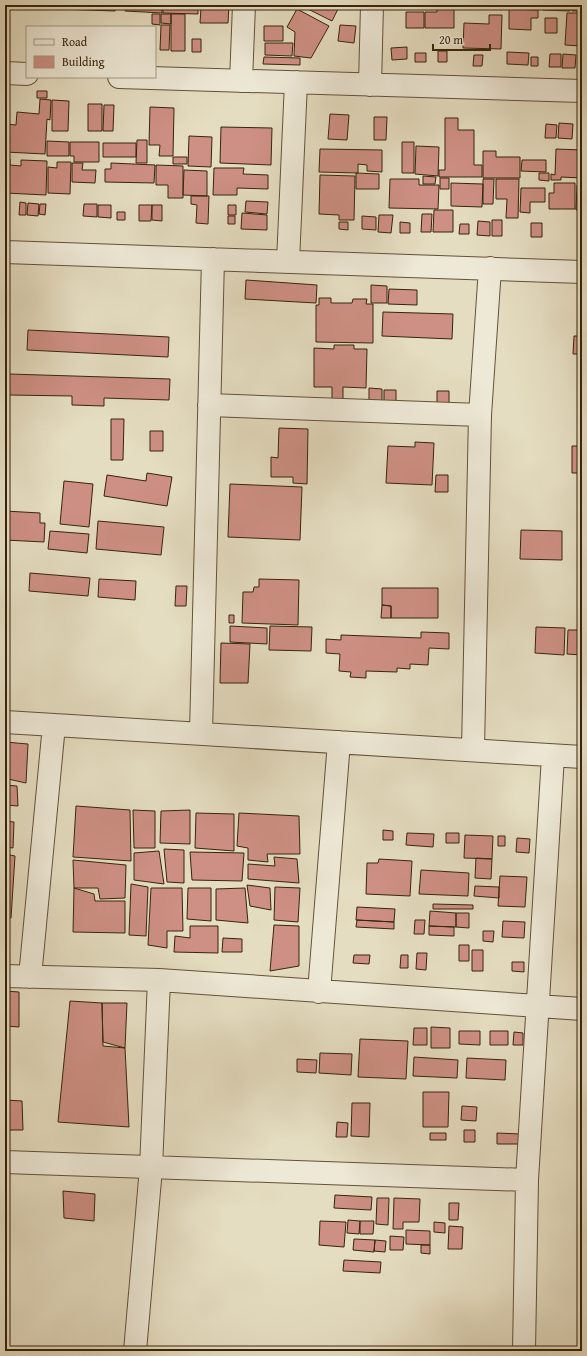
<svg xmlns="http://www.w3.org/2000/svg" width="587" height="1356" viewBox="0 0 587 1356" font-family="'Gentium Book Plus',serif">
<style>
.building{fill:#ce9084;stroke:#37240d}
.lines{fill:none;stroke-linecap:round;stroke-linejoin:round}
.minor-casing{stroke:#62523a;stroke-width:24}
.minor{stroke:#eee9d7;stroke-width:22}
</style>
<rect width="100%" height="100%" fill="#e5ddc1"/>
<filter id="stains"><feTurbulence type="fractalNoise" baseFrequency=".005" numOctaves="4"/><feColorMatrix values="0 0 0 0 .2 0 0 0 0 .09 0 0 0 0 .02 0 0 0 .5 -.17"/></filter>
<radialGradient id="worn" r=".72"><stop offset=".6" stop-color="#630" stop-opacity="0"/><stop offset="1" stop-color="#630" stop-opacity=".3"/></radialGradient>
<path class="building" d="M60 5H116L115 11 59 9Z
M125 5H162V13L125 11Z
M163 5H198V14L163 13Z
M216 5H229L228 23H200L201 8H216Z
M300 5H340L332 21Z
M483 5H507V8L483 7Z
M516 5H541V9H516Z
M544 5H570V11L543 10Z
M572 5H582V11H572Z
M437 7 454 8V28H425V12H437Z
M297 9 329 26 311 58 294 56 295 32 287 27Z
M509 9 538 10V18H531V30L509 29Z
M406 12H424V28H406Z
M567 13H582V46L565 45Z
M152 14H160V25L152 24Z
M161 14H171V24L161 23Z
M171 14H185V51H171Z
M489 15H502L501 49 463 48 464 23 489 24Z
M545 18H557V33H545Z
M161 25H170L169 50H160Z
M340 25 356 26 354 43 338 41Z
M264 26H283V41H264Z
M192 39H201V52H192Z
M265 43H293L292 56 265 55Z
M407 47V59L392 60 391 48Z
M438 51H447V62H438Z
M507 52 529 53 528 65 507 64Z
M415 53H426V62H415Z
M550 54H561V67H549Z
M563 54 576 55 575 68H562Z
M474 55H483L482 66H473Z
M264 57 300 58V65L263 64Z
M531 57H538V66H531Z
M37 91H47V98H37Z
M40 99 51 100 50 120 47 119 45 154 5 152V124L16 125 17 112 39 114Z
M52 100 69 101 68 131H52Z
M88 104H102V131H88Z
M104 105H114L113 131H103Z
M150 107 174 108 173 156H159L160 145H149Z
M330 114 349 115 347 140 328 139Z
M374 117H387L386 140H374Z
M445 118H458V130H474V165H482V177H439V170H445Z
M559 123 573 124 572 139 558 138Z
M546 124 557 125 556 138H545Z
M221 127 272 128 271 165 220 163Z
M189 136 212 137 211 167 188 166Z
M137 140H147V163H136Z
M47 141 69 142V156H47Z
M70 142H99V162H74V156H70Z
M402 142H414V173H402Z
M103 143H136V157H103Z
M416 146 439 147 438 176 415 174Z
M320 149 382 150V172L367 171V165L358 164V173L319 172Z
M556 149 582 150V178L561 177V180H551V174L555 175Z
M483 151H496V157H520V178H483Z
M173 157H187V164H173Z
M5 159H10V165L21 166V160L47 161 46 195 5 193Z
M522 160H546V172L521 171Z
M57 162H71L70 194 48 193V167L57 168Z
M72 163H83L82 170H96L95 183 72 182Z
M111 163 155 165 154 183 105 182V169H111Z
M156 165 183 166V198H168V185H156Z
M214 168H244L243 174 268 175V189L237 188V195H213Z
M184 170 207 171V196L183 195Z
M356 173 379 174V189H356Z
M539 173H549V181L539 180Z
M320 175 355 176 354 220H339V215L319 214Z
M423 176 436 177 435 184H423Z
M440 178H449V189H440Z
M390 179H419V185H439L438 209 389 208Z
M483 179H494L493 204H483Z
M496 179H519L518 218H506L507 199H496Z
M451 183 483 184 482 207 451 206Z
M554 183H575V209H549V193H554Z
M577 185 582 186V210H576Z
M521 188H545V202H530V213L520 212Z
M191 196H209L208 224 196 223 197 205 191 204Z
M246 201 268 202 267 214 245 212Z
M20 202 26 203V215H19Z
M28 203 39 204 38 216 27 215Z
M40 204H46L45 215 39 214Z
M84 204H97V217L83 216Z
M98 205H111V218L98 217Z
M139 205H152L151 221H139Z
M152 205H162V221L152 220Z
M228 205H236V215H228Z
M434 210H453V232H433Z
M117 212H125V220H117Z
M242 213 267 215V230L241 229Z
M422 214H432L431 232H421Z
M379 215H393L391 233 378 232Z
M228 216H235V224H228Z
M362 216 376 217V230L362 229Z
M492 220H502V236H492Z
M478 221 490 222V236L477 235Z
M339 222H348V230L339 229Z
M400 222 410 223V233H400Z
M531 223H542V237H531Z
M460 224H469V234H459Z
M246 280 317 285 316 303 245 299Z
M371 285 387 286V303H371Z
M389 289 417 290V305L388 304Z
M319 298H331V303H352L353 299H367L366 304H373V343L316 342V305H319Z
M383 312 453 314 452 339 382 336Z
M28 330 169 337 168 357 27 350Z
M574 336H582V360H579V354H573Z
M334 345H354V349H367L366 388 343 387V401H332V387H314V348L334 349Z
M9 374 170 379 169 400 104 398V406L72 405V396L9 395V400H5V386H8Z
M369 388 382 389V403H369Z
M384 390H396V404H384Z
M437 391H449V406H437Z
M111 419H124L123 460H111Z
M279 428 308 429 307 484 293 483V477H271V457L278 458Z
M150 431H163V451H150Z
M415 442 434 443 432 485 386 483 388 446 415 447Z
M572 446H582V473H572Z
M147 473 172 477 167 506 104 496 107 475 146 481Z
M436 475H448V492H435Z
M64 481 93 484 89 527 60 524Z
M230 484 302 487 300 540 228 537Z
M5 511 40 513V523H45L44 542 5 540Z
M98 521 164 527 161 555 96 549Z
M521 530 562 531V560L520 559Z
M50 531 89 534 87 553 48 549Z
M30 573 90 578 88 596 29 591Z
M99 579 136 581 135 600 98 597Z
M259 579 299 580 298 625 242 623 243 592H253L254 587H259Z
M176 586H187L186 606H175Z
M382 588H438V618H391V606L382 605Z
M382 605 391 606V618H381Z
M229 615H234V623H229Z
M230 626 267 628V644L230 642Z
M270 626 312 627 311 651 269 650Z
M536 627 565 628 564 655 535 653Z
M568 630H582V655L567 654Z
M421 632 449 633V649L429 648 428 665 410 664V669L397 668V672L366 671V678L350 677 351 672 339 671 340 654 326 653V639L341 640V635L421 638Z
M221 643 250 644 248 683H220Z
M5 742 28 744 26 783 8 779V762H5Z
M5 785 17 786 18 806 5 805Z
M76 806 130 810 131 861 73 857Z
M133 810 155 811V848H134Z
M190 810V844L160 843 161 811Z
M196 813 234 814V851L195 848Z
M239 813 299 816 300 854H267L268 862 248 860V848L237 846Z
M5 821 14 822 13 848 5 847Z
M383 830 393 831V840H383Z
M407 833 434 834 433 847 406 845Z
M446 833H459V843H446Z
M465 835 493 836 492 859 464 858Z
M498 836H505V846H498Z
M517 838 530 839 529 853 516 852Z
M164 849 184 850V883L167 882Z
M159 851 164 884 134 880V853Z
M190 852 244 853 242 881 192 880Z
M5 854 15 856 11 918H5Z
M274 857 297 859 299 883 248 879V864L275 866Z
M476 858 492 859 491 879 475 878Z
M379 859 412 861 410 896 366 894 367 863H378Z
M73 860 126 865 125 898 100 899 98 888H74Z
M421 870 469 873 468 896 419 894Z
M500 876 527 877 525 907 498 906Z
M131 884 148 887 146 936 129 935Z
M247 885 270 888 271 910 250 906Z
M475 886 499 887V898L474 896Z
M275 887 300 888 298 922 274 920Z
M74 888 94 894 95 901H125V933L73 932Z
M151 888H182L183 931H167V948L148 945Z
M188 888H211V921L187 919Z
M245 888 248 923 216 920V889Z
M433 904 473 905V909H433Z
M357 907 395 909 394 922 356 920Z
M430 911 456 913V927L429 926Z
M456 913H469V928L456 927Z
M357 920 394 922V929L356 927Z
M415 920H425L424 934H414Z
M503 921 525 922 524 938 502 937Z
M274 925 299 926V966L270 971Z
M190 926H218V953L174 952 175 936 190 938Z
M429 926 454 927V936L429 935Z
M483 931H494L493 942 483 941Z
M223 938 242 939V952H222Z
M581 944H582V977H580Z
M459 945H469V961H459Z
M472 950H483V971H472Z
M417 953H427L426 970 416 969Z
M354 955H370L369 964 353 963Z
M401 955H408V968H400Z
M512 962H524V972L512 971Z
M5 991 19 992V1027L5 1026Z
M70 1001 102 1003 103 1046 125 1048 129 1127 58 1122Z
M102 1003H127L125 1048 103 1042Z
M431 1027 450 1028V1048H431Z
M414 1028H427V1045H413Z
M459 1031H480V1045L459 1044Z
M490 1031H508V1045H490Z
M514 1032 523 1033V1045H513Z
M360 1039 408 1041 406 1079 358 1077Z
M320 1053 352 1054 351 1075 319 1073Z
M414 1057 458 1060 457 1078 413 1076Z
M467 1058 506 1060 505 1080 466 1078Z
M297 1059 317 1060 316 1073 297 1072Z
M423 1092H449L448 1127H423Z
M5 1100 22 1101 23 1130H5Z
M352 1103H370L369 1137 351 1136Z
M462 1106 477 1107 476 1121 461 1120Z
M337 1122 348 1123 347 1137H336Z
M464 1130H475V1142H464Z
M430 1133H446V1140H430Z
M497 1133 520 1134 519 1144H497Z
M63 1191 95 1194 94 1221 64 1218Z
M335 1195 372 1197 371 1210 334 1208Z
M377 1198H389L388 1225 376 1224Z
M394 1198 420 1199 419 1222H403V1229H393Z
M449 1203H459L458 1220H449Z
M348 1220 360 1221 359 1234 347 1233Z
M320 1221 346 1222 344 1247 319 1245Z
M360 1221H374L373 1234H360Z
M434 1222 445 1223V1233L434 1232Z
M449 1226 463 1227 462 1249H448Z
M406 1230 430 1231V1245L406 1244Z
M390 1236 404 1237 403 1250H390Z
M354 1239 375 1240 374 1252 353 1250Z
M375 1240 386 1241 385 1252 374 1251Z
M421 1245H430V1254L421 1253Z
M344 1260 381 1262 380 1273 343 1271Z"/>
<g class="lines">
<defs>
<path id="minor" d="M5 73 27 74
M119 77 582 91
M241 81 244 5
M370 85 372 5
M5 252 582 272
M288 262 296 82
M209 405 480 415
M5 722 582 757
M201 733 213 259
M473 749 480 415 490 268
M5 976 159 980 582 1009
M30 977 54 725
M319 992 339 742
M5 1162 527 1180
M135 1351 151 1168 159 980
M524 1351 527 1180 553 756"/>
</defs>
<use href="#minor" class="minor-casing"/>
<use href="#minor" class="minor"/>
</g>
<rect width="587" height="1356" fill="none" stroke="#e5ddc1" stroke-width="20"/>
<rect x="6" y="6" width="575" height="1344" fill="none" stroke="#37240d" stroke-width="2"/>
<rect x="10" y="10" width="567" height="1336" fill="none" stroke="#37240d"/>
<rect x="26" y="26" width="130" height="52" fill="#eee9d7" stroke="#a59a86"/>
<rect x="34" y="39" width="20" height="6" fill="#eee9d7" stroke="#a59a86"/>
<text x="62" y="46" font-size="12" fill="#37240d">Road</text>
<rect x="34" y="56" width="20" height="12" fill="#ce9084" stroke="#a59a86"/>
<text x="62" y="66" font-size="12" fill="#37240d">Building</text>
<path d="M433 44v6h57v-6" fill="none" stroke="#37240d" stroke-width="2"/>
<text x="439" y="44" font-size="12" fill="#37240d" stroke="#eee9d7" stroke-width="3" paint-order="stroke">20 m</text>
<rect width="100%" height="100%" filter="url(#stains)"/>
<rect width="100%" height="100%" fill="url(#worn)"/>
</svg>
